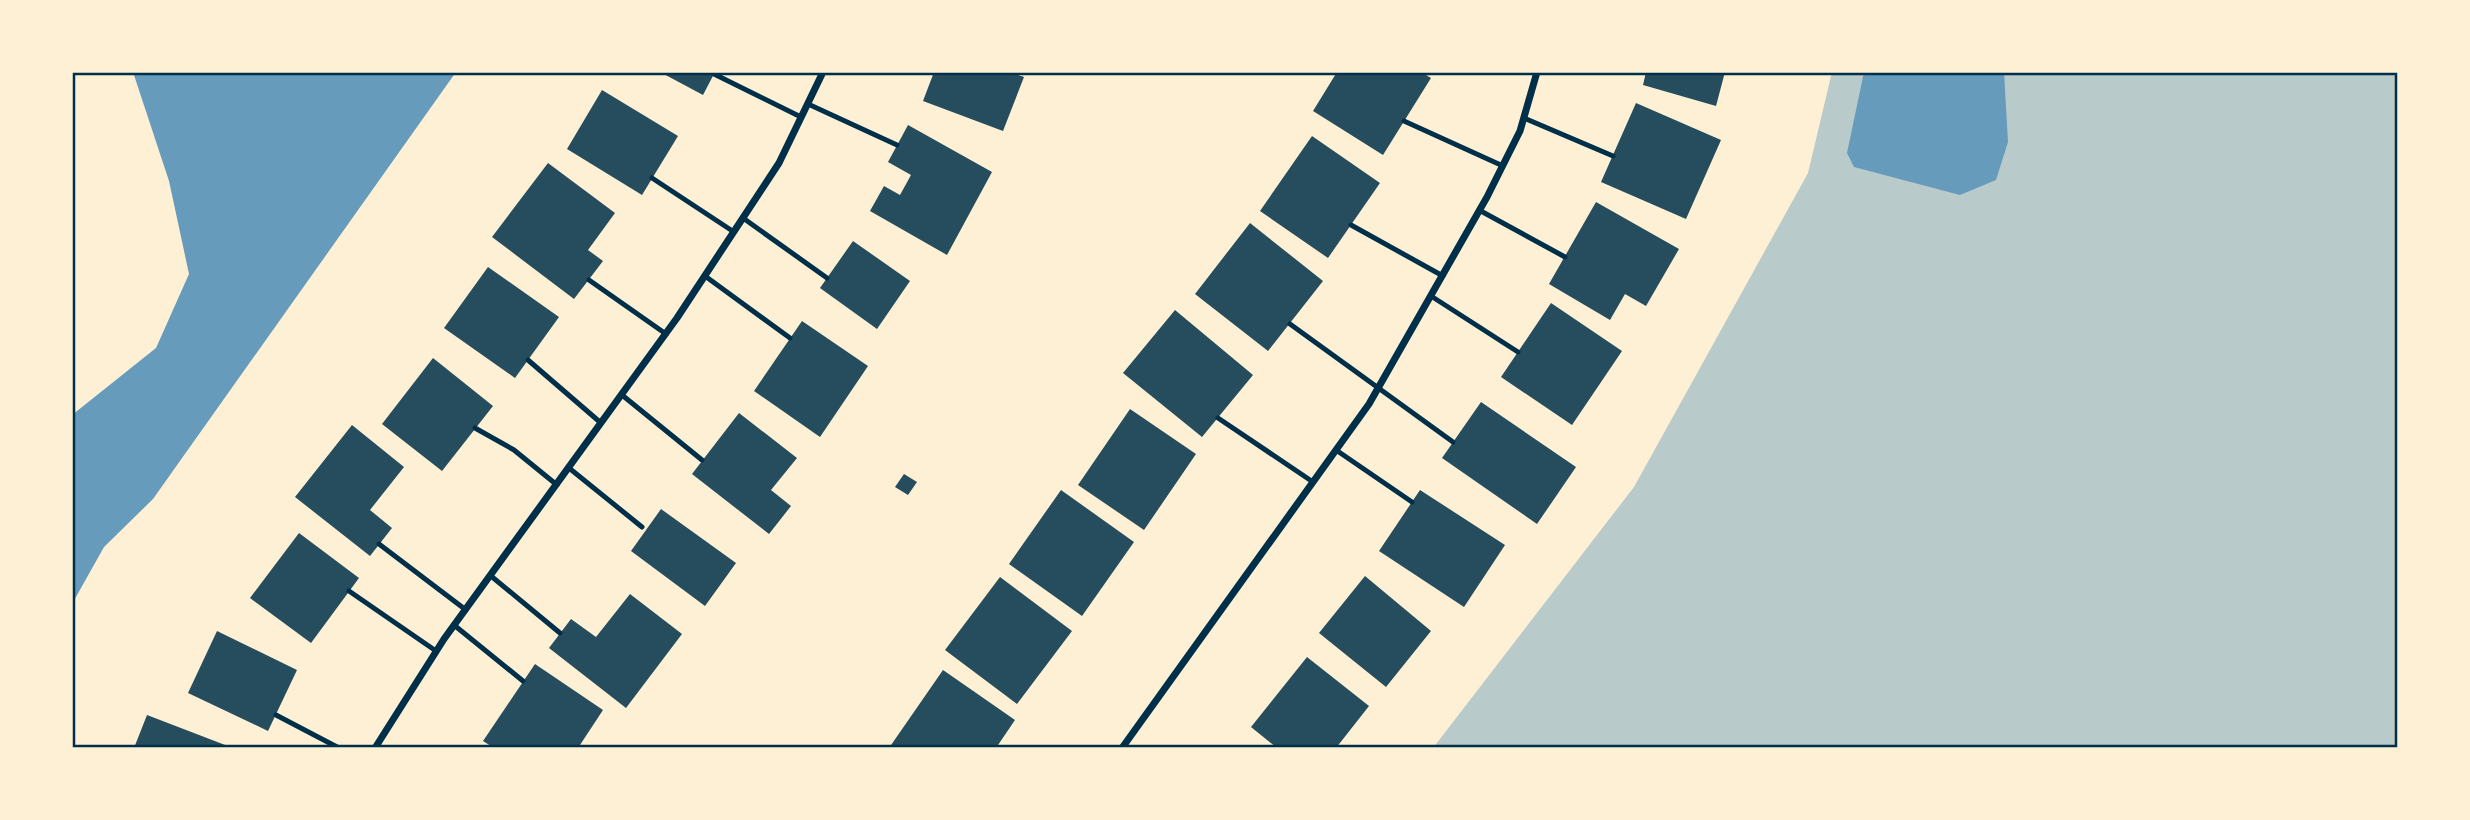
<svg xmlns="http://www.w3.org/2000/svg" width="2470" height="820" viewBox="0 0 2470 820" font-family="'IBM Plex Sans',sans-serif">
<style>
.green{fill:#b9caca}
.water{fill:#669bbc}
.building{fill:#264d5e}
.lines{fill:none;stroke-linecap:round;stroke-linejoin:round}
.service{stroke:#003049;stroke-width:5}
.minor{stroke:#003049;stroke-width:7}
.neatline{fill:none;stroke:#003049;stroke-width:2.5}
</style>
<rect width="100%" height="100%" fill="#fdf0d5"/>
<path class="green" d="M1832 72H2398V748H1433L1634 487 1808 173Z"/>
<path class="water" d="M133 72H456L153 499 104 547 72 604V415L156 348 189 274 169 181Z
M1864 72H2004L2008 142 1996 180 1960 195 1854 167 1847 153Z"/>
<path class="building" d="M660 72H715L703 95Z
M934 72H1010L1024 77 1003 131 923 101Z
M1337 72H1421L1431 78 1383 155 1313 111Z
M1646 72H1725L1716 106 1643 85Z
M602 90 678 136 642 195 567 149Z
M1636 103 1721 140 1686 219 1601 182Z
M908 125 992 172 947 255 870 211 884 186 900 195 911 175 888 162Z
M1312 136 1380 183 1328 258 1260 211Z
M548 163 615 213 588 250 603 261 574 299 492 237Z
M1596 202 1679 249 1646 306 1625 294 1610 320 1549 284Z
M1250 223 1323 281 1268 351 1195 294Z
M853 241 910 281 877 329 820 288Z
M488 267 559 317 515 378 444 328Z
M1551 303 1622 351 1572 425 1501 377Z
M1175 310 1253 375 1202 437 1123 373Z
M802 321 868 366 820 437 754 391Z
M433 358 493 406 442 471 382 424Z
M1481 402 1576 467 1537 524 1442 458Z
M1130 409 1196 454 1144 530 1078 485Z
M739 413 797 458 771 490 791 506 769 534 692 474Z
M352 425 404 467 370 510 392 528 370 556 295 497Z
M904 474 917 482 908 495 895 487Z
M1061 490 1134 542 1082 616 1009 564Z
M1420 490 1505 545 1464 607 1379 551Z
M661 509 736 563 705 606 631 551Z
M299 533 359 578 311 643 250 598Z
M1365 576 1431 631 1386 687 1319 633Z
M1000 577 1072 631 1017 704 945 650Z
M630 594 682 634 626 708 549 648 571 619 596 637Z
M217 631 297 670 268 731 188 693Z
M1307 657 1369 706 1336 748H1277L1251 727Z
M535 664 603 710 578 748H494L483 741Z
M943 670 1015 720 996 748H889Z
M147 715 233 748H134Z"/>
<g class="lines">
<path class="service" d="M714 74 801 117
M808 104 897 145
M1524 118 1613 156
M1404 121 1503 166
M652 178 734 232
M1479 210 1565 257
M743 218 827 278
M1351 225 1443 276
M705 276 790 338
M589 280 666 334
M1431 296 1518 352
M1290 324 1453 442
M528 360 601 423
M622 395 702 460
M1218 418 1313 482
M475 428 514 450 557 485
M1336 450 1412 502
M569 468 642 527
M379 544 466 610
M491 576 560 633
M349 591 436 651
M454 625 523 681
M276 715 339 748"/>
<path class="minor" d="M375 748 444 639 677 318 779 163 823 72
M1122 748 1369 404 1487 197 1520 131 1537 72"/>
</g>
<rect width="2470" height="820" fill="none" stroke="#fdf0d5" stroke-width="147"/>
<rect x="74" y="74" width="2322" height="672" class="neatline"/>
</svg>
